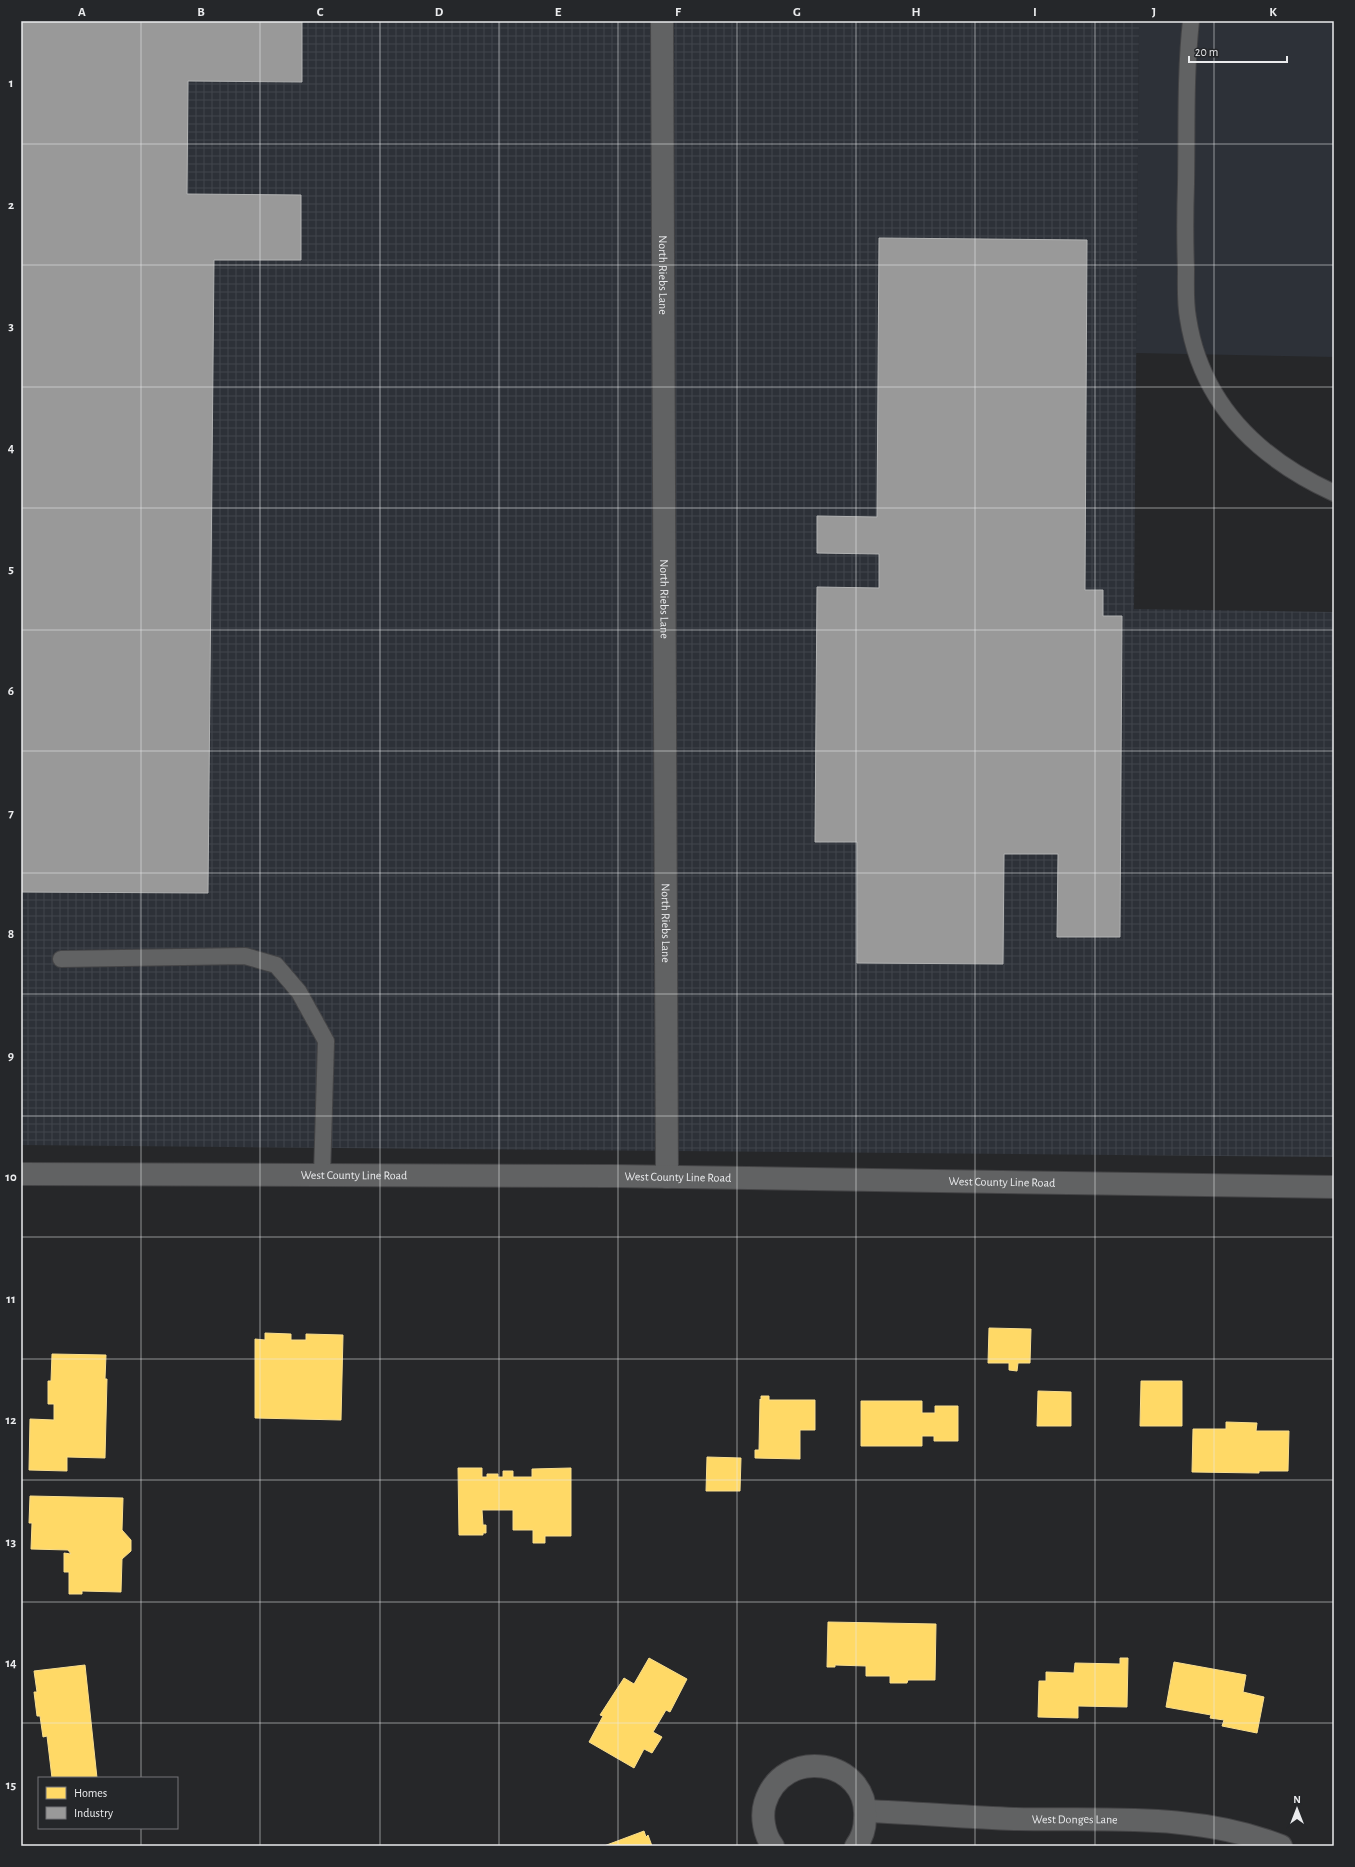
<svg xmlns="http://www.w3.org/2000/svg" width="1355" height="1867" viewBox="0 0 1355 1867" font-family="'Alegreya Sans',sans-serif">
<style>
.built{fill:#2d3138}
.industrial{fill:url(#industrial-grid)}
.homes{fill:#ffd966;stroke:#f9de8e}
.industry{fill:#999;stroke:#b1b2b2}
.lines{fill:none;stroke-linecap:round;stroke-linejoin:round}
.service-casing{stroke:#444446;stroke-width:18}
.minor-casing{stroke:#444446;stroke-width:24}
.tertiary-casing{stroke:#444446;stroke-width:24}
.service{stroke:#616263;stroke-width:16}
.minor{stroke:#616263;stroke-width:22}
.tertiary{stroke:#616263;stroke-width:22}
.grid{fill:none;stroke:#eaebed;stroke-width:1;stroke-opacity:0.55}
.labels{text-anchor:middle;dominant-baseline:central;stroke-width:4;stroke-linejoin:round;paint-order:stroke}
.street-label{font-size:12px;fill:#eaebed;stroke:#25272a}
.neatline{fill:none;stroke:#eaebed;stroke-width:1.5}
.grid-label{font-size:13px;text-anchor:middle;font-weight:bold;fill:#eaebed}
</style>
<defs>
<pattern id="industrial-grid" width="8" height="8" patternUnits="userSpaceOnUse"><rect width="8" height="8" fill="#2d3138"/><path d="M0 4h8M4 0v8" fill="none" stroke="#41454b"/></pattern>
</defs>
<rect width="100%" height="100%" fill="#262729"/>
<path class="built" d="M1139 21H1334V357L1136 353Z"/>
<path class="industrial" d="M21 21H1139L1134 609 1334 612V1157L21 1145Z"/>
<path class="homes" d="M989 1328 1031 1329 1030 1363H1018L1017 1371 1009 1370V1363H988Z
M265 1333 291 1334V1340H306V1334L343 1335 341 1420 255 1418V1339L265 1340Z
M52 1354 106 1355 105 1379H107L105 1458 67 1457V1471L29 1470 30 1419 54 1420V1404H48V1381H51Z
M1141 1381H1182V1426H1140Z
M1038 1391 1071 1392V1426H1037Z
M761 1396H769V1400H815V1430H800V1459L755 1458V1450H759L760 1399 761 1400Z
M861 1401H922V1413H935V1406H958V1441H934V1436H922V1446H861Z
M1226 1422 1257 1423 1256 1431H1289L1288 1471H1259V1473L1192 1472 1193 1429H1226Z
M707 1457 741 1458 740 1491H706Z
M458 1468H482V1477H487V1474H498V1477H503V1471H513V1477H532V1469L571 1468V1536H545V1543H533V1530H513V1510H482L483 1525H486V1533H483V1535H459Z
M30 1496 123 1498 122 1530 131 1540V1551L122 1559 121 1592 82 1591V1594H69V1572H64V1553L71 1554 68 1550 31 1549 32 1523H29Z
M828 1622 936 1624 935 1680H908L907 1683H890V1676H866V1666L835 1665V1667H827Z
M649 1658 687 1679 670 1712 666 1710 653 1732 662 1737 652 1753 644 1749 634 1768 589 1742 603 1716 600 1715 624 1678 634 1684Z
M1120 1658H1128L1127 1707 1078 1706V1718L1038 1717 1039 1681H1046V1672L1074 1673 1075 1663 1120 1664Z
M1174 1662 1246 1675 1243 1692 1264 1697 1257 1733 1222 1726 1224 1720 1210 1718 1211 1715 1166 1707Z
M85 1665 97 1778H52L47 1736 43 1737 40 1716H37L34 1692H37L34 1671Z
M644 1831 646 1837 648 1835 652 1846H604Z"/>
<path class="industry" d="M21 21H302V82L188 81 187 194 301 195V260H214L208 893 21 892Z
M879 238 1087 240 1085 590H1103V616H1122L1120 937H1057L1058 854H1004L1003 964 857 963V842H815L817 587 879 588V554L817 553V516L877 517Z"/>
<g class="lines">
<defs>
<path id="service" d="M1191 21C1185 75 1187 130 1186 184 1185 213 1185 241 1186 269 1186 285 1185 302 1188 318 1201 403 1258 458 1334 493
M61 959 245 956 276 965 299 992 326 1041 322 1175"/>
<g id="minor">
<path id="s1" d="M662 21 667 1177"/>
<path id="s2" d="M866 1811C915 1813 965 1817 1014 1819 1103 1821 1196 1812 1281 1846"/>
<path d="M773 1846C764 1835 761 1816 765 1803 783 1745 869 1759 865 1818 865 1828 862 1838 856 1846"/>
</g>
<g id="tertiary">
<path id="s3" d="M21 1174 613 1176 1334 1187"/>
</g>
</defs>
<use href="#service" class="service-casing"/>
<use href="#minor" class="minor-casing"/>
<use href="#tertiary" class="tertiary-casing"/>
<use href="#service" class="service"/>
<use href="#minor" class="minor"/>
<use href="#tertiary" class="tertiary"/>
</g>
<path class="grid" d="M141 21V1778M260 21V1846M380 21V1846M499 21V1846M618 21V1846M737 21V1846M856 21V1846M975 21V1846M1095 21V1846M1214 21V1846M21 144H1334M21 265H1334M21 387H1334M21 508H1334M21 630H1334M21 751H1334M21 873H1334M21 994H1334M21 1116H1334M21 1237H1334M21 1359H1334M21 1480H1334M21 1602H1334M21 1723H1334M141 1828V1846"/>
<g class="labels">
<g class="street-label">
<text stroke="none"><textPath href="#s1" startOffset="254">North Riebs Lane</textPath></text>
<text stroke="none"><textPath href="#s1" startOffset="578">North Riebs Lane</textPath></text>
<text stroke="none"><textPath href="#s1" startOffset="902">North Riebs Lane</textPath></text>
<text stroke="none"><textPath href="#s3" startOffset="333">West County Line Road</textPath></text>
<text stroke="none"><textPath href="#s3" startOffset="657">West County Line Road</textPath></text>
<text stroke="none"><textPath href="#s3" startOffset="981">West County Line Road</textPath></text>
<text stroke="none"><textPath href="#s2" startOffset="209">West Donges Lane</textPath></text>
</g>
</g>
<rect width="1355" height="1867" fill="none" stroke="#25272a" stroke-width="44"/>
<rect x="38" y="1777" width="140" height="52" fill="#25272a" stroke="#747578"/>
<rect x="46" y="1787" width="20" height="12" fill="#ffd966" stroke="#747578"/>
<text x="74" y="1797" font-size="12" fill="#eaebed">Homes</text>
<rect x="46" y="1807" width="20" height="12" fill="#999999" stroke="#747578"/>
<text x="74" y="1817" font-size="12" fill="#eaebed">Industry</text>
<g transform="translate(1297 1809)" stroke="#25272a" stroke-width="3" paint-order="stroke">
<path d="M0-3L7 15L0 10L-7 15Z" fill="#eaebed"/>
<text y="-6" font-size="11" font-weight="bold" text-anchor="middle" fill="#eaebed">N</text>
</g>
<path d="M1189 56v6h98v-6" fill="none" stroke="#eaebed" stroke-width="2"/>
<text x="1195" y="56" font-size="12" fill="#eaebed" stroke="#25272a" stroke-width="3" paint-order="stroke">20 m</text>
<rect x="22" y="22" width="1311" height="1823" class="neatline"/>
<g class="grid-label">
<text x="82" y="16">A</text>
<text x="201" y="16">B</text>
<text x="320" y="16">C</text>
<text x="439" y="16">D</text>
<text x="558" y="16">E</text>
<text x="678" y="16">F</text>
<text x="797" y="16">G</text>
<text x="916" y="16">H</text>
<text x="1035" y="16">I</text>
<text x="1154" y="16">J</text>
<text x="1273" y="16">K</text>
<text x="11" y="87">1</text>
<text x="11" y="209">2</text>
<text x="11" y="330">3</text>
<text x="11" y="452">4</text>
<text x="11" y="573">5</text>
<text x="11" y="695">6</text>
<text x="11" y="817">7</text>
<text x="11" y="938">8</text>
<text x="11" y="1060">9</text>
<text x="11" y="1181">10</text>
<text x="11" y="1303">11</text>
<text x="11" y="1424">12</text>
<text x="11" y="1546">13</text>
<text x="11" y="1667">14</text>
<text x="11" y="1789">15</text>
</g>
</svg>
